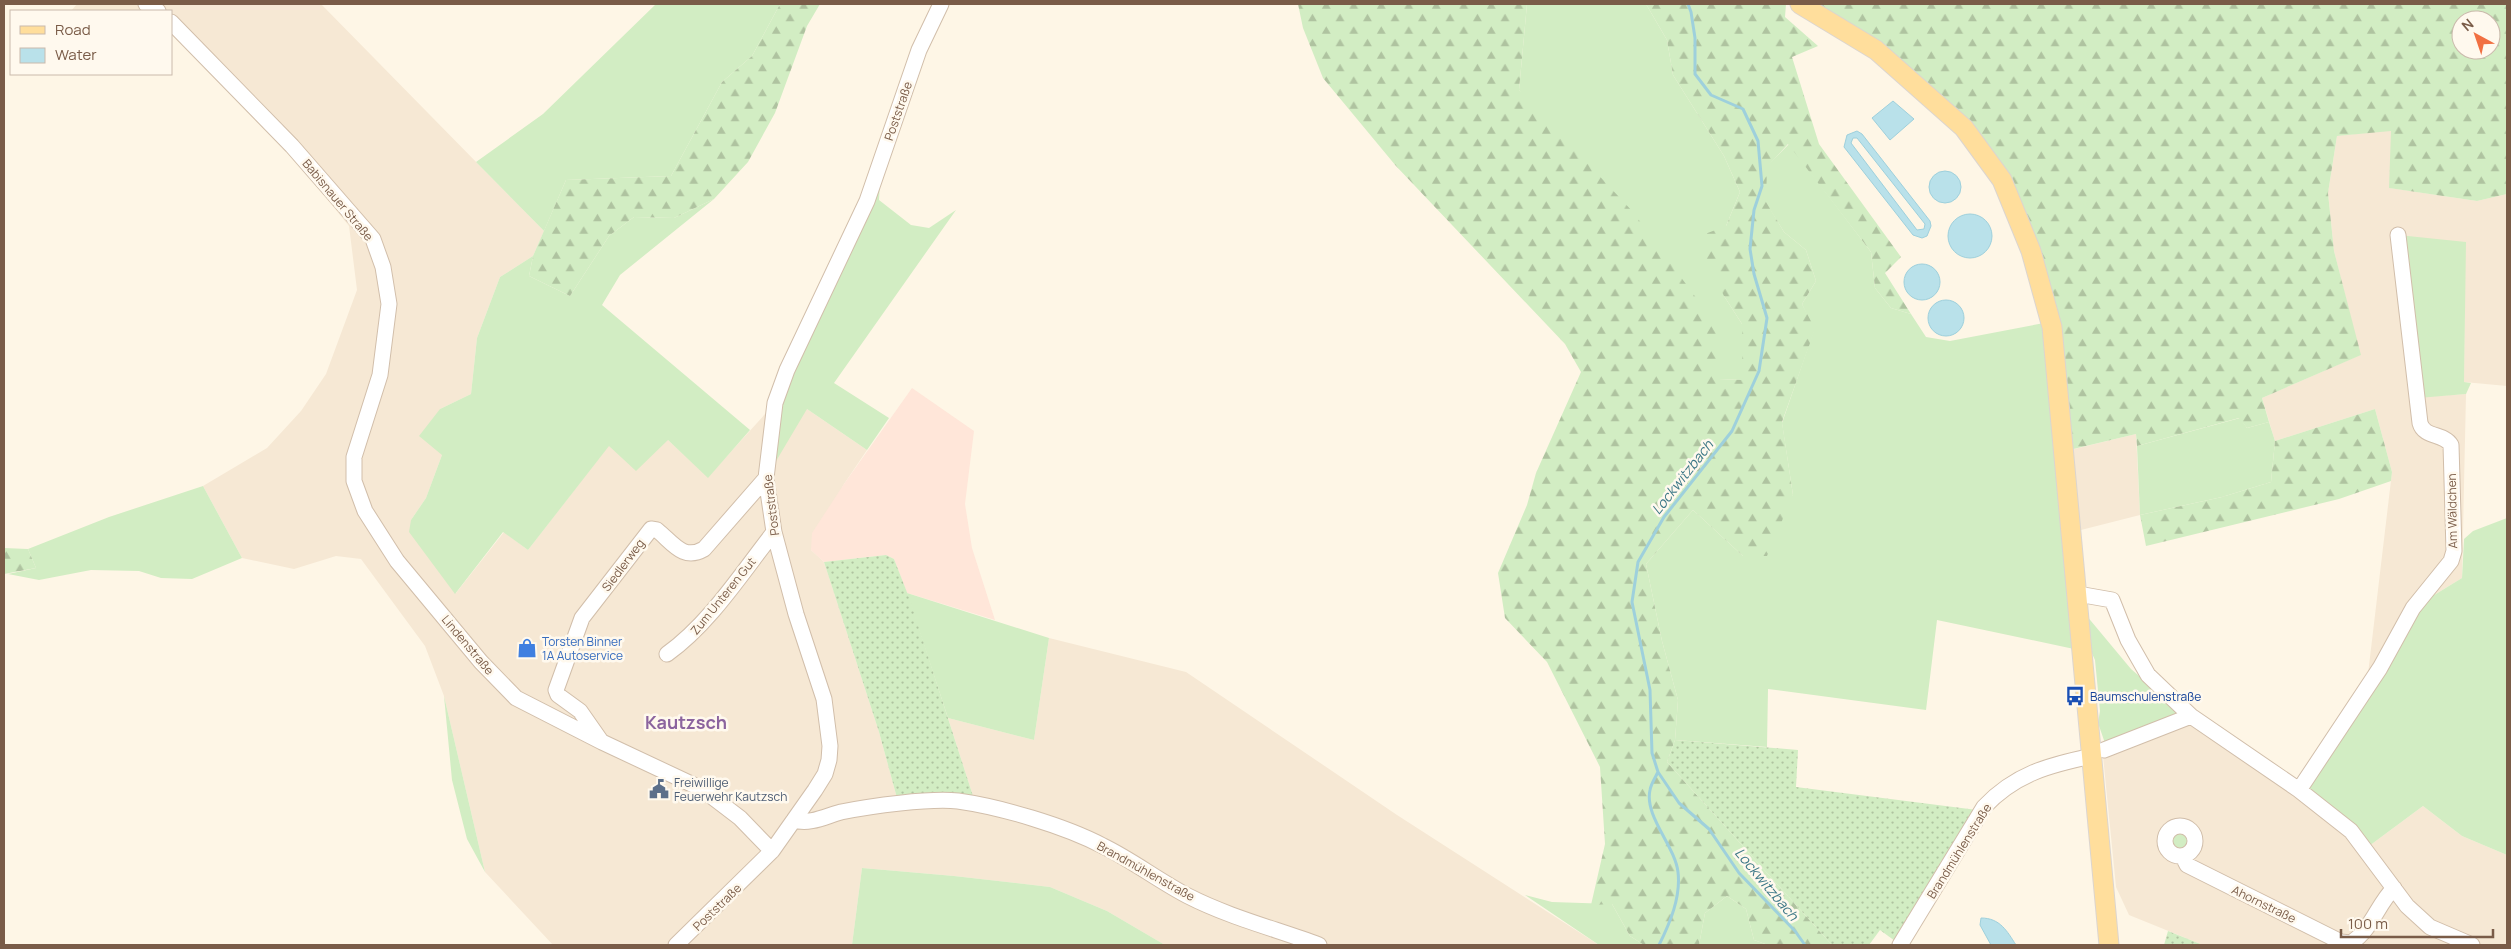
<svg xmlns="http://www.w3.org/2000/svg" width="2511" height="949" viewBox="0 0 2511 949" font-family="Manrope,sans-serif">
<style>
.residential{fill:#f6e8d4}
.commercial{fill:#ffe6d9}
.grass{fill:#d2edc3}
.forest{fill:url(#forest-firs);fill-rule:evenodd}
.garden{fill:url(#garden-dots)}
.water{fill:#b9e1ea;stroke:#9ed0dc;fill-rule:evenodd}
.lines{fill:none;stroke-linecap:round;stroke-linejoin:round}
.stream{stroke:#9ed0dc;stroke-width:3}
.minor-casing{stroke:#d1beaa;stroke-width:17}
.major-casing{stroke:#dcd5cf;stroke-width:21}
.minor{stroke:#fff;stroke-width:15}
.major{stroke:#ffde9c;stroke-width:19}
.labels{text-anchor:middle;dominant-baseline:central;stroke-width:5;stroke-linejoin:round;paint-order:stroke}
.street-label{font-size:12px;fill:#7a5c48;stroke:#fff9ee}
.shop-label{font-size:12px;fill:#366cbe;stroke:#fff9ee;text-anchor:start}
.transit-label{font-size:12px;fill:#164399;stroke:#fff9ee;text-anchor:start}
.service-label{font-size:12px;fill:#4e5e75;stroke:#fff9ee;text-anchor:start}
.water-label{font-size:14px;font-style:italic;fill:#3d7887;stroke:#fff9ee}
.district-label{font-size:18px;font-weight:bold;fill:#8c649e;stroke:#fff9ee}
</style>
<defs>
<pattern id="forest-firs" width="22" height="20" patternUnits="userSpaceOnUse" patternTransform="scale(1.25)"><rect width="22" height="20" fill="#d2edc3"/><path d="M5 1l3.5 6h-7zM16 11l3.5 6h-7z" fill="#afc3a0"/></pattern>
<pattern id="garden-dots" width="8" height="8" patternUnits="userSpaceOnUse" patternTransform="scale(1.25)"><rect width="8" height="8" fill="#d2edc3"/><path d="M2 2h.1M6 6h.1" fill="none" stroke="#afc3a0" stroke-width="1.8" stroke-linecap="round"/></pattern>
</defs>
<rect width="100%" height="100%" fill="#fef6e6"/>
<path class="residential" d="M77 4H321L544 231 533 256 500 277 477 338 471 394 440 409 442 455 426 498 411 520 456 593 504 532 528 550 609 445 668 440 708 477 775 403 807 409 867 450 844 484 811 550 824 562 879 732 897 798 973 796 948 718 1034 740 1049 638 1186 672 1397 815 1599 945H1165L1107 911 1050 887 954 876 862 868 852 945H553L485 872 444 696 425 646 361 559 336 556 294 569 242 558 203 486 267 448 301 411 326 374 357 290 349 226 292 156 171 31V11H71Z
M2392 130 2390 188 2477 201 2507 194V386L2464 382 2465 243 2418 397 2466 394 2462 578 2413 608 2368 674 2392 472 2375 409 2275 441 2262 398 2360 355 2334 251 2328 193 2337 136Z
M2136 434 2140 515 2077 531 2070 450Z
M2191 721 2299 790 2365 849 2423 806 2462 836 2507 855V945H2203L2129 915 2116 887 2103 756Z"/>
<path class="commercial" d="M912 388 974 431 965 504 972 548 995 620 907 593 894 559 886 555 824 562 811 550 812 533 844 484Z"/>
<path class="grass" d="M656 4H780L752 56 722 82 671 176 566 180 544 231 476 162 543 114Z
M1527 4H1646L1667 40 1673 75 1724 156 1740 192 1726 226 1724 296 1742 324V380L1718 379 1519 90Z
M1789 144 1871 252 1875 288 1891 308 1911 314 1926 337 1950 341 2044 323 2074 649 1937 620 1926 710 1768 689 1767 747 1675 740 1678 700 1662 641 1646 564 1693 510 1743 556 1793 495 1782 423 1814 330 1802 304 1816 281 1806 250 1784 232 1766 203V167Z
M881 161 879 200 911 225 929 228 956 210 834 383 889 418 867 450 807 409 766 478 775 403Z
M714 199 620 275 602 305 750 430 708 478 668 440 636 471 609 446 528 550 503 532 455 594 409 532 411 520 426 498 442 455 419 436 440 409 471 394 477 338 500 277 533 256 529 276 570 296 609 236 634 217 674 218Z
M2398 235 2466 242 2464 382 2471 383 2466 394 2418 398Z
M2240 418 2247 428 2269 422 2275 441 2271 482 2222 497 2140 515 2137 446Z
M203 486 242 558 192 579 161 578 139 571 91 570 39 580 8 574 36 568 28 549 109 517Z
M2507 518V855L2462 836 2423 806 2365 849 2299 790 2413 608 2462 578 2464 539 2473 531Z
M907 593 1049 638 1034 740 948 718Z
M2086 615 2131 669 2174 706 2179 712 2175 719 2106 746 2098 723 2100 711 2095 660 2089 647Z
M444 696 485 872 467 839 452 780Z
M2170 841a10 10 0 1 1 20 0a10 10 0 1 1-20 0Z
M862 868 954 876 1050 887 1107 911 1165 945H852Z
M1525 895 1552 902 1612 904 1630 936 1644 945H1599Z
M1727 896 1746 909 1754 940 1768 945H1699L1705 913Z"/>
<path class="forest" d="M780 4H820L807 26 775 113 748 162 714 199 674 218 634 217 609 236 570 296 529 276 533 256 566 180 671 176 722 82 752 56Z
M1298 4H1527L1519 90 1633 212 1719 329V379L1742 380V324L1724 296 1706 260 1705 234 1726 226 1740 192 1724 156 1673 75 1667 40 1646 4H1786L1785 17 1818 46 1792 57 1819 144 1901 257 1885 273 1911 314 1891 308 1875 288 1871 252 1788 144 1767 167 1766 202 1784 232 1806 250 1816 281 1802 304 1815 329 1782 422 1793 495 1767 556H1743L1693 510 1646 564 1662 641 1678 700 1675 740 1667 762 1832 945H1768L1754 940 1746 909 1727 896 1705 913 1699 945H1644L1630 936 1612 904 1591 905 1605 844 1600 767 1547 662 1505 618 1498 573 1527 505 1536 473 1581 372 1565 344 1396 166 1323 78 1303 28Z
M1804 4H2507V194L2477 201 2389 188 2391 131 2337 136 2328 193 2334 251 2361 355 2262 398 2269 422 2247 428 2239 418 2137 446 2136 434 2065 451 2054 302 1967 124ZM2461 20H2491V50H2461Z
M2375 409 2392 472 2391 481 2339 499 2146 546 2140 515 2222 497 2271 482 2275 441Z
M4 548 28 549 36 568 4 574Z"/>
<path class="garden" d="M886 555 894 559 910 600 973 796 897 798 879 732 824 562Z
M1675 740 1798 750 1796 787 1977 810 1895 941 1880 930 1869 945H1832L1667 762Z
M2168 931 2203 945H2164Z"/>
<path class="water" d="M1893 101 1914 119 1890 140 1872 118Z
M1857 131 1862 134 1930 221 1931 226 1927 236 1922 238 1913 235 1844 147 1847 135ZM1853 138H1857L1925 224 1924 229 1917 230 1851 143Z
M1929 187a16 16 0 1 1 32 0a16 16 0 1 1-32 0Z
M1948 236a22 22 0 1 1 44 0a22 22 0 1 1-44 0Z
M1904 282a18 18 0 1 1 36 0a18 18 0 1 1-36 0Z
M1928 318a18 18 0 1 1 36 0a18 18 0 1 1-36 0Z
M1981 918C2000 918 2007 931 2016 945H1991L1980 925Z"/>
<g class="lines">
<path class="stream" d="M1688 4 1691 12 1695 38V74L1711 95 1743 109 1758 141 1762 186 1754 210 1750 249 1754 274 1767 318 1759 371 1732 431 1664 517 1638 562 1632 602 1650 690 1652 753 1658 772 1679 803 1709 829 1739 873 1795 931 1805 945
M1658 772C1655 778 1651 784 1650 790 1644 816 1675 846 1678 872 1681 897 1670 923 1659 945"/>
<defs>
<path id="minor" d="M146 4 158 11
M171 22 292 146 373 239 383 267 389 304 380 375 354 457V481L365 511 397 561 481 662 516 698 602 742 702 789 740 818 772 851
M2078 594 2112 600 2128 640 2148 675 2191 716 2299 790 2351 831 2407 906 2430 927 2472 945
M667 654C710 623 741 574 774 532
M601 741 580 711 558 695 556 690 582 618 651 529 657 530C673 543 683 561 704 549L766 478
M2104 750 2191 716
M2299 790 2380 668 2413 608 2451 561 2454 551 2451 445C2444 433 2424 438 2420 423L2398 235
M794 820C810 825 826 816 841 812 871 806 929 798 958 801 1001 807 1065 826 1103 846 1132 860 1159 881 1188 896 1229 917 1276 929 1319 945
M2165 841a15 15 0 1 1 30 0a15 15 0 1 1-30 0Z
M2183 857 2187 865 2341 942 2351 943C2372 929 2377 905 2394 888
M676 945 772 851 815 790 825 774 829 760 830 746 824 699 796 614 774 532 766 478 775 403 787 370 867 201 919 50 941 4
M1900 945 1984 807C2015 774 2049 765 2092 756"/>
<path id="major" d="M1800 4 1876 50 1964 128 2002 180 2031 251 2052 327 2109 945"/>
</defs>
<use href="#minor" class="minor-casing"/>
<use href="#major" class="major-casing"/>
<use href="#minor" class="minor"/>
<use href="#major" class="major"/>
</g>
<defs>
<symbol id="shop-bare" viewBox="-9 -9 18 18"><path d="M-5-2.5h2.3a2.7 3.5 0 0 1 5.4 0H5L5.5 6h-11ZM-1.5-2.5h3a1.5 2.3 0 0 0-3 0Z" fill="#3f7fe0" stroke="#fff9ee" stroke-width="2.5" paint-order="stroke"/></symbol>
<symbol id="bus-bare" viewBox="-9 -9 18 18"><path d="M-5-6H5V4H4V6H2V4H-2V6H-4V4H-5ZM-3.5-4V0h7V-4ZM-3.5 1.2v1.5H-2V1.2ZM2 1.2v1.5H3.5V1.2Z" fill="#1a4fb4" stroke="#fff9ee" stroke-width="2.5" paint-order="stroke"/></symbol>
<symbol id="civic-bare" viewBox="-9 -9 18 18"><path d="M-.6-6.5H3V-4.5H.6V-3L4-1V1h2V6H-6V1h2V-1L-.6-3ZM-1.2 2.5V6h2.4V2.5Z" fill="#5c6f8a" stroke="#fff9ee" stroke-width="2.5" paint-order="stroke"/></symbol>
</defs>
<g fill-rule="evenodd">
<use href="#shop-bare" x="513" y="634" width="28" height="28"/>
<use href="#bus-bare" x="2061" y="682" width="28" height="28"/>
<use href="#civic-bare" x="645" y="775" width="28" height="28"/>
</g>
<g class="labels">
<g class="street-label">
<text transform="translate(898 111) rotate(-71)">Poststraße</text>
<text transform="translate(338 200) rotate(50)">Babisnauer Straße</text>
<text transform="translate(771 505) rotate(-97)">Poststraße</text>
<text transform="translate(2452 511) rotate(-91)">Am Wäldchen</text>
<text transform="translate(623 565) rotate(-53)">Siedlerweg</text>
<text transform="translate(723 596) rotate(-51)">Zum Unteren Gut</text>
<text transform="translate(468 645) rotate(50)">Lindenstraße</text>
<text transform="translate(1959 851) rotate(-58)">Brandmühlenstraße</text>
<text transform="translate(1146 871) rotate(29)">Brandmühlenstraße</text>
<text transform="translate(2264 904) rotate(26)">Ahornstraße</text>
<text transform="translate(717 907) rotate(-44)">Poststraße</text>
</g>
<g class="shop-label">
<text x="542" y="641">Torsten Binner<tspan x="542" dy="14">1A Autoservice</tspan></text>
</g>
<g class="transit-label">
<text x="2090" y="696">Baumschulenstraße</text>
</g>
<g class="service-label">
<text x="674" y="782">Freiwillige<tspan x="674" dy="14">Feuerwehr Kautzsch</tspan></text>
</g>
<g class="water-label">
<text transform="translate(1682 477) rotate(-52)">Lockwitzbach</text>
<text transform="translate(1767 884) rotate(50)">Lockwitzbach</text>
</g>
<g class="district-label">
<text x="686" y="722">Kautzsch</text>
</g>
</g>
<rect width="2511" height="949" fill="none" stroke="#7a5c48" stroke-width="10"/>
<rect x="10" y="10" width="162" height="65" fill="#fff9ee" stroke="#cabaac"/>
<rect x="20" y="26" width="25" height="8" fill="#ffde9c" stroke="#cabaac"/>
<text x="55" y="35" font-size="15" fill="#7a5c48">Road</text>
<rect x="20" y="48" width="25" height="15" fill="#b9e1ea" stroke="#cabaac"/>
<text x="55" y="60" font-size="15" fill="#7a5c48">Water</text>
<g transform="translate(2476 35) rotate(320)"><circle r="24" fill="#fff9ee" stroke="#cabaac"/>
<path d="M0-4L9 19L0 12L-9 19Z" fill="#f17042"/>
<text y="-8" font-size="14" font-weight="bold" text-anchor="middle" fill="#7a5c48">N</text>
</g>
<path d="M2341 929v8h152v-8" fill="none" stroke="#7a5c48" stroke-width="2.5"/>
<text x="2348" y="929" font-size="15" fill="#7a5c48" stroke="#fff9ee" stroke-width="4" paint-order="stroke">100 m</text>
</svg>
